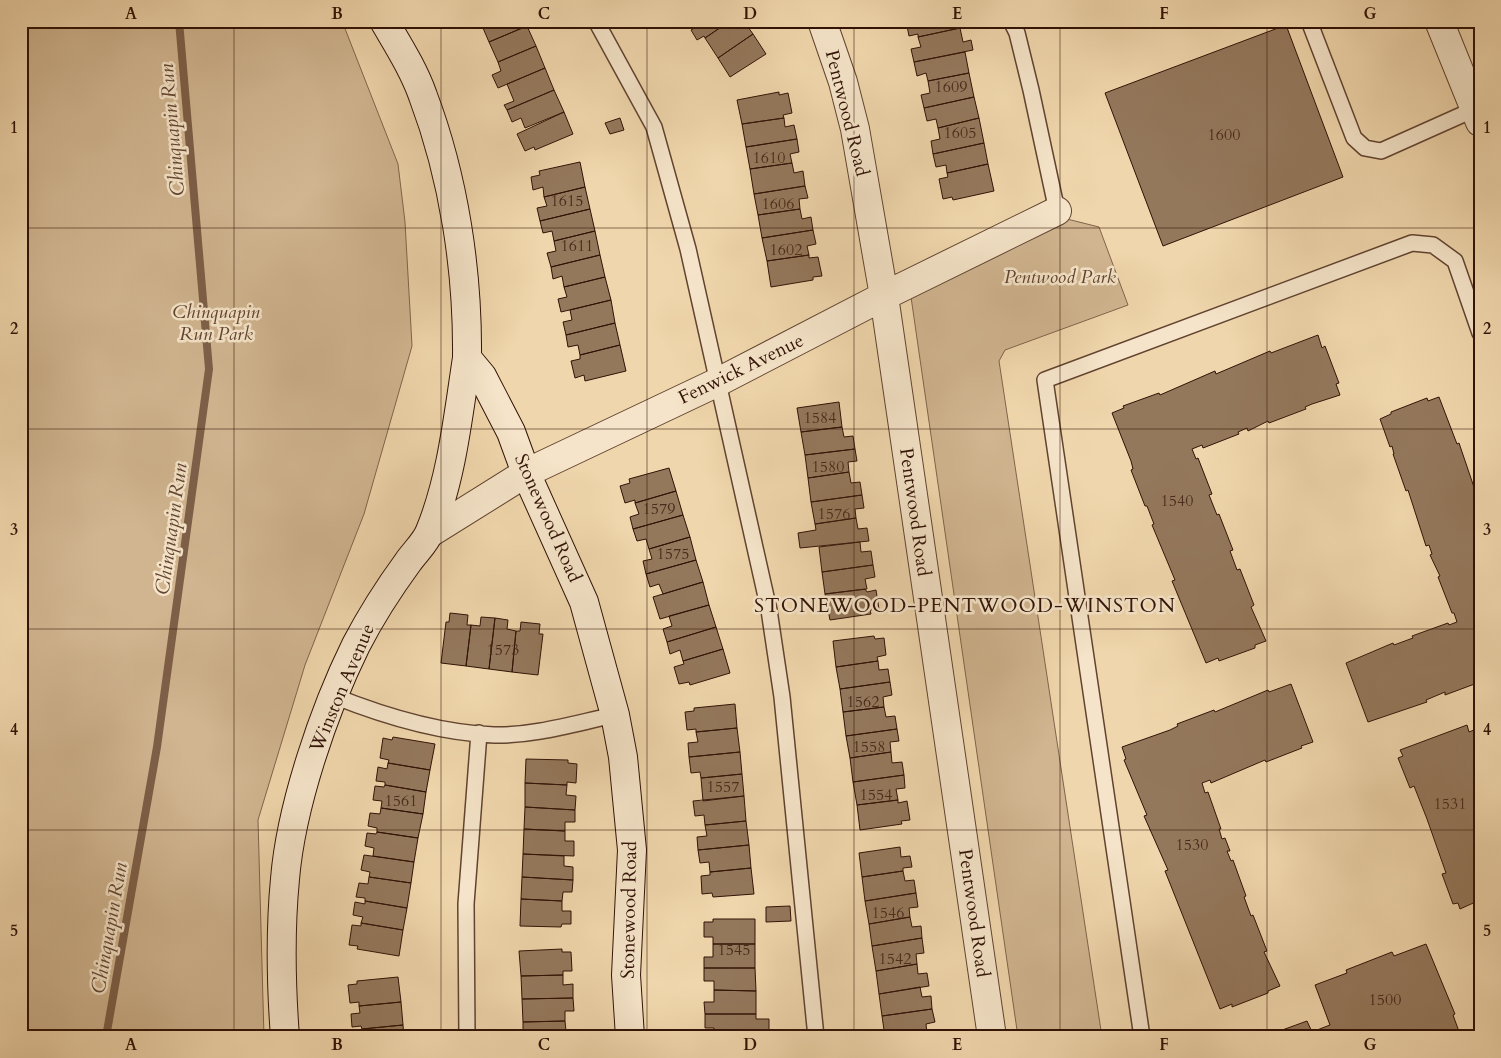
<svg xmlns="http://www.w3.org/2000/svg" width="1501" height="1058" viewBox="0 0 1501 1058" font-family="Cardo,serif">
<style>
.green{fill:#d0b590;stroke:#80644b}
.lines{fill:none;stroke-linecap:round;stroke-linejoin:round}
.stream{stroke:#7d5f48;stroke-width:8}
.building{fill:#94785c;stroke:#311206}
.lane-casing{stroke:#614330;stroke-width:18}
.street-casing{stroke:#614330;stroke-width:30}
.secondary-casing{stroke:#311206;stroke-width:30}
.lane{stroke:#f5e4c9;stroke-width:15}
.street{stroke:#f5e4c9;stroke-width:28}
.secondary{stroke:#f5e4c9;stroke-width:28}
.grid{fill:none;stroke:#311206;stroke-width:1;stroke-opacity:0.55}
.labels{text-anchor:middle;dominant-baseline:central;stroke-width:5;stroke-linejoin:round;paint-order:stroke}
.number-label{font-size:16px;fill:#4a2c1c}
.street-label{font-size:19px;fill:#311206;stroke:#f5e4c9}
.park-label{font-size:19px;font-style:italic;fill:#61432f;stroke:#f5e4c9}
.water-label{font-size:20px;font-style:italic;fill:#634632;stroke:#f5e4c9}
.neighbourhood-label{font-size:20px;letter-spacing:1px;fill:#311206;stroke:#f5e4c9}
.neatline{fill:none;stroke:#311206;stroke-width:2}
.grid-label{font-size:16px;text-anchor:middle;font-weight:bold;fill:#311206}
</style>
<rect width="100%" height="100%" fill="#f0d6ac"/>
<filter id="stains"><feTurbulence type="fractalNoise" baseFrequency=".004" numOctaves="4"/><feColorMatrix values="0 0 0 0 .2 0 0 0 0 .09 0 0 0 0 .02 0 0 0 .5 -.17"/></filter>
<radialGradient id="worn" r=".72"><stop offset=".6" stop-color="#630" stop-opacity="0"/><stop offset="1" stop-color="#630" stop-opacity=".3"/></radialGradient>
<path class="green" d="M21 21H342L398 164 405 222 412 346 364 514 305 665 258 820 264 1037H21Z
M1067 219 1099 227 1128 305 1005 350 999 361 1102 1037H1018L911 297Z"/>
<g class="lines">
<path class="stream" d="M106 1037 157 747 209 369 179 21"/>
</g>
<path class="building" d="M480 21H525L527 26 489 42Z
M695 21H730L705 38 704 36 697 40 691 30 698 26Z
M730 21 756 22 748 27 753 34 718 58 705 38Z
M906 21H958L960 28 918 37V34L909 36Z
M1286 25 1343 177 1163 246 1105 93Z
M527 26 536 46 498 62 489 42Z
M960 28 963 42 971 40 973 50 914 62 911 49 921 47 918 37Z
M753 34 766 54 730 77 718 58Z
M536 46 545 68 498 88 492 75 501 71 498 62Z
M965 52 969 73 928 81 926 73 917 76 914 62Z
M545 68 554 90 507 110 504 105 514 101 507 84Z
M969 73 974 97 924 108 921 95 930 93 928 81Z
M554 90 564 112 525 128 521 118 512 122 507 110Z
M779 92V95L788 93 792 113 783 115 784 118 742 124 737 100Z
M974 97 979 118 938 128 936 119 927 121 924 108Z
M564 112 573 134 535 150 534 147 525 151 517 134Z
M620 118 624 130 610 134 605 123Z
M784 118 785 127 794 125 797 139 746 147 742 124Z
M979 118 984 143 933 154 931 141 940 139 938 128Z
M797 139 799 152 790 154 792 163 750 169 746 147Z
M984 143 988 164 947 173 946 165 936 167 933 154Z
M580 162 585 187 544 197 543 187 533 190 531 177 540 175 539 171Z
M792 163 794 173 803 171 805 186 754 194 750 169Z
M988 164 994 191 953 200 952 197 943 199 939 179 948 177 947 173Z
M805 186 808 198 799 199 800 209 758 215 754 194Z
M585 187 590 209 540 221 537 208 547 206 544 197Z
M590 209 595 231 554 241 552 231 543 233 540 221Z
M800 209 802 219 811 217 813 230 762 238 758 215Z
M813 230 816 244 807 246 809 255 767 261 762 238Z
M595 231 600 255 551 267 547 253 556 251 554 241Z
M600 255 605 277 564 287 562 276 553 279 551 267Z
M809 255V258L818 257 822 276 813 277V280L771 287 767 261Z
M605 277 611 300 561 312 558 299 567 297 564 287Z
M611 300 615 323 566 335 563 322 572 320 570 310Z
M615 323 620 345 580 355 578 345 568 347 566 335Z
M1318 335 1322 348 1325 346 1339 383 1336 384 1340 395 1312 404 1305 407 1306 409 1269 423 1268 421 1248 431 1247 428 1238 432 1239 434 1203 448 1202 445 1192 449 1196 459 1198 458 1212 494 1209 495 1217 515 1219 514 1233 550 1230 551 1237 570 1240 569 1254 605 1251 607 1266 641 1255 645V648L1219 661 1218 658 1206 663 1172 581 1175 580 1152 525 1154 524 1147 506H1145L1131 470 1133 469 1131 461 1112 413 1124 408 1123 406 1159 393 1160 395 1215 371 1216 374 1270 351 1271 353Z
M620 345 626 371 585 381 584 375 575 378 571 361 580 359V355Z
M1439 397 1457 444 1459 443 1478 499H1480V682L1445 695V692L1426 700 1427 702 1368 722 1346 663 1393 643 1394 645 1413 638 1412 636 1448 623 1449 625 1457 622 1454 613H1452L1438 577 1440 576 1430 555 1432 554 1429 545 1426 546 1408 490 1406 491 1393 454H1394L1392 446 1390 447 1380 419 1391 414V412L1427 398 1428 401Z
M839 402 842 427 801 432 797 408Z
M842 427 844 437 853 436 855 449 805 455 801 432Z
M855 449 857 461 848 462 849 472 808 478 805 455Z
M669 468 676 491 635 503V500L625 503 620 486 630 483 629 479Z
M849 472 851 483 860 482 862 495 811 502 808 478Z
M676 491 683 515 633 529 630 517 639 514 635 503Z
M862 495 864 508 855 509 856 518 815 524 811 502Z
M683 515 690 537 649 549 646 539 637 541 633 529Z
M856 518 858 529 867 528 869 541 800 548 798 533 816 530 815 524Z
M690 537 696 560 646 574 643 561 652 559 649 549Z
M860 542 861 552 871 551 873 565 822 572 819 547Z
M696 560 703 582 663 594 659 584 650 587 646 574Z
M873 565 875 577 865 579 867 589 825 594 822 572Z
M703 582 709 605 660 619 653 597Z
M865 589 867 592 876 590 879 609 870 610 871 614 830 620 825 594Z
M709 605 716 627 667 642 663 629 672 626 669 616Z
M450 613 468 615 467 625H471L466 666 441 663 446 622H449Z
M481 617 495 618 489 669 466 666 471 625 480 626Z
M495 618 508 620 507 629 516 631 512 672 489 669Z
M521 622 540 624 539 634H543L538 675 512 672 516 631H520Z
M716 627 723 649 683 661 680 650 670 654 667 642Z
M874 636 875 639 884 638 886 655 877 657 878 661 836 667 833 641Z
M723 649 730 673 690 685 689 682 679 684 674 667 684 664 683 661Z
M878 661 879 670 888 669 890 682 840 689 836 667Z
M890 682 892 695 883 697 884 707 843 712 840 689Z
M1291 684 1313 742 1301 746 1302 748 1266 762 1265 760 1211 783 1210 780 1202 783 1205 793 1208 792 1221 829H1219L1222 839 1225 838 1230 851H1227L1231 861 1233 860 1246 896 1244 897 1251 916 1253 915 1267 951 1264 952 1280 986 1268 991V993L1232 1007V1004L1220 1009 1165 871 1168 870 1144 816 1147 815 1124 760 1126 759 1122 747 1170 730 1178 726 1177 724 1214 710 1215 712 1268 690 1269 692Z
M735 704 737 728 696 732V729L687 730 685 712 694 711V708Z
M884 707 886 717 895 716 897 729 846 736 843 712Z
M1467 725 1469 732 1474 730 1480 746V900L1460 909 1458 903 1453 904 1442 874 1446 873 1427 819 1414 786 1410 788 1398 758 1403 756 1400 750Z
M737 728 740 752 689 757 688 743 698 742 696 732Z
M897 729 899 741 890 742 891 752 850 758 846 736Z
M393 737 435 744 430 770 388 763 389 760 380 758 383 738 392 740Z
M740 752 742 774 701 778 700 772 691 773 689 757Z
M891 752 892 763 902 762 904 775 853 782 850 758Z
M526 759 568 760V763L577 764 576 783 567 782V785L525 783Z
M388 763 430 770 426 792 385 785V782L376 781 378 767 387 769Z
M742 774 744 796 703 801 701 778Z
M904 775 905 788 896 789 898 800 857 805 853 782Z
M525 783 567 785 566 795 576 796 575 810 525 807Z
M385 785 426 792 423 814 381 808 382 801 373 800 375 786 384 787Z
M744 796 746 821 705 825 704 815 695 816 693 801Z
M898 800V803L907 801 910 820 901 821 902 824 860 830 857 805Z
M525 807 575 810V822H565V831L524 829Z
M381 808 423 814 418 838 377 832V828L368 826 370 813 380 814Z
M746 821 749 845 698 850 697 837 707 836 705 825Z
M524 829 565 831V841H574V856L523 854Z
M377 832 418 838 414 862 373 856 374 848 365 846 367 833 376 834Z
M749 845 751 868 710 872 709 862 700 863 698 850Z
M900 847 901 857 910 856 912 867 903 868V871L862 877 859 853Z
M523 854 564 856V866L573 867V880L522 877Z
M364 855 414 862 411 883 369 877 370 872 361 870Z
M751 868 754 894 713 897 712 893 702 894 701 876 710 875V872Z
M903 871 905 881 914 880 916 893 865 901 862 877Z
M369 877 411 883 407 908 365 901V898L356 897 359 883 368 884Z
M522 877 573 880 572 892H563L562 901 521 899Z
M916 893 918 907 909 908 910 917 869 924 865 901Z
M521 899 562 901V911H571V924H562L561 927 520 926Z
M365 901 407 908 403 930 361 923 363 917 353 915 355 902 365 904Z
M790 906 791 921 766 922V907Z
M910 917 912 927 921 926 922 938 872 946 869 924Z
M713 919H755V944H713V937H704V922H713Z
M361 923 403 930 399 956 357 949 358 946 349 945 352 925 361 926Z
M922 938 924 953 916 954 917 964 876 971 872 946Z
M713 944H755V968H704V957H713Z
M1426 944 1455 1014 1453 1015 1461 1037H1263L1307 1021 1312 1032 1330 1025 1315 985 1347 973 1346 970 1392 952 1394 956Z
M562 949V952H571L572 971H563V975L521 976 519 951Z
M917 964 918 974 927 973 929 986 879 994 876 971Z
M704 968H755L756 991 714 990V981H704Z
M563 975V985L573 984V998L522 999 521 976Z
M398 977 401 1002 359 1006V1002L350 1003 348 985 357 984V981Z
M920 987 922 997 931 996 932 1009 882 1016 879 994Z
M714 990 756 991V1014H705L704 1002H714Z
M573 998 574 1011H565V1021L523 1022 522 999Z
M401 1002 403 1025 362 1029 361 1026 352 1027 351 1014 360 1013 359 1006Z
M932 1009 935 1022 926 1024 927 1034 885 1037 882 1016Z
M705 1014H756V1019H769V1036L714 1037V1028H705Z
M565 1021 566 1031H575L576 1037H523V1022Z
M403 1025 404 1037H353V1033L362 1032V1029Z
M927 1034V1037H905Z"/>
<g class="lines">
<defs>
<path id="lane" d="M596 21 654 127 688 249 769 610 782 697 816 1037
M1011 21 1017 33 1031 90 1057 211
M1309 21 1354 138 1365 148 1381 151 1475 109
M334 696C384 716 440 733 494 735 534 736 576 723 615 715
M467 1037 466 904 479 733
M1142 1037 1045 380 1412 243 1433 245 1455 261 1480 333"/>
<path id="street" d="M822 21 843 82 855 129 884 296 992 1037
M1439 21 1480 122
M430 533 526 473 718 382 884 296 1057 211"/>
<path id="secondary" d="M384 21C398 45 414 70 423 96 454 178 468 271 467 358L482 376 511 432 526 473 584 602 615 715 623 757 632 850 626 975 630 1037
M285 1037C281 984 280 931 285 879 291 806 324 710 356 645 371 616 389 588 408 562 415 552 426 542 430 531 452 477 458 416 467 358"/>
</defs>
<use href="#lane" class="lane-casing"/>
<use href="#street" class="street-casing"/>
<use href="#secondary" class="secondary-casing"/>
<use href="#lane" class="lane"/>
<use href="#street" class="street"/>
<use href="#secondary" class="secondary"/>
</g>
<path class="grid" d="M234 21V1037M441 21V1037M647 21V1037M854 21V1037M1060 21V1037M1267 21V1037M21 228H1480M21 429H1480M21 629H1480M21 830H1480"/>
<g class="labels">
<g class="number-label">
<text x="951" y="87">1609</text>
<text x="960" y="133">1605</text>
<text x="1224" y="135">1600</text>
<text x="769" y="158">1610</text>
<text x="567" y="201">1615</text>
<text x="778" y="204">1606</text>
<text x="577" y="246">1611</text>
<text x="786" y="250">1602</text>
<text x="820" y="418">1584</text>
<text x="828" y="467">1580</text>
<text x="1177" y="501">1540</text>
<text x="659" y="509">1579</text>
<text x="834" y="514">1576</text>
<text x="673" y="554">1575</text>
<text x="503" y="650">1573</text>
<text x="863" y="702">1562</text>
<text x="869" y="747">1558</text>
<text x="723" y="787">1557</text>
<text x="876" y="795">1554</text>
<text x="401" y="801">1561</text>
<text x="1450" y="804">1531</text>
<text x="1192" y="845">1530</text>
<text x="888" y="913">1546</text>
<text x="734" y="950">1545</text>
<text x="895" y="959">1542</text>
<text x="1385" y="1000">1500</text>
</g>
<g class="street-label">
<text transform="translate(847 113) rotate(76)">Pentwood Road</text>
<text transform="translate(741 369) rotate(-26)">Fenwick Avenue</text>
<text transform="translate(915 512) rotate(82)">Pentwood Road</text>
<text transform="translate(548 518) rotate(66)">Stonewood Road</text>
<text transform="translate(342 688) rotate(-67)">Winston Avenue</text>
<text transform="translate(629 910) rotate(-89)">Stonewood Road</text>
<text transform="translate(974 913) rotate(82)">Pentwood Road</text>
</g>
<g class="park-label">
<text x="1060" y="277">Pentwood Park</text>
<text x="216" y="312">Chinquapin<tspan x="216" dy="22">Run Park</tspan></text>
</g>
<g class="water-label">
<text transform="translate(172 130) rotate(-95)">Chinquapin Run</text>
<text transform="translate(171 529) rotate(-82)">Chinquapin Run</text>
<text transform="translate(109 928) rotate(-80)">Chinquapin Run</text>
</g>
<g class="neighbourhood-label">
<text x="965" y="605">STONEWOOD-PENTWOOD-WINSTON</text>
</g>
</g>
<rect width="1501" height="1058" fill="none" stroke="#f0d6ac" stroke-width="55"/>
<rect x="28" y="28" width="1446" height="1002" class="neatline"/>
<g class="grid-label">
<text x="131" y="19">A</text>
<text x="337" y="19">B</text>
<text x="544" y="19">C</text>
<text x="750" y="19">D</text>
<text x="957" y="19">E</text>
<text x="1164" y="19">F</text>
<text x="1370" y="19">G</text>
<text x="14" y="133">1</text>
<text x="1487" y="133">1</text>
<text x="14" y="334">2</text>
<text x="1487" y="334">2</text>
<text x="14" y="535">3</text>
<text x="1487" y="535">3</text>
<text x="14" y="735">4</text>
<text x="1487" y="735">4</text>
<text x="14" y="936">5</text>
<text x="1487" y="936">5</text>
<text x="131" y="1050">A</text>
<text x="337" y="1050">B</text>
<text x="544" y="1050">C</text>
<text x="750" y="1050">D</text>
<text x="957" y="1050">E</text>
<text x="1164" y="1050">F</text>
<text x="1370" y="1050">G</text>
</g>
<rect width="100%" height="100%" filter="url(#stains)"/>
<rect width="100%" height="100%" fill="url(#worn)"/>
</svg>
